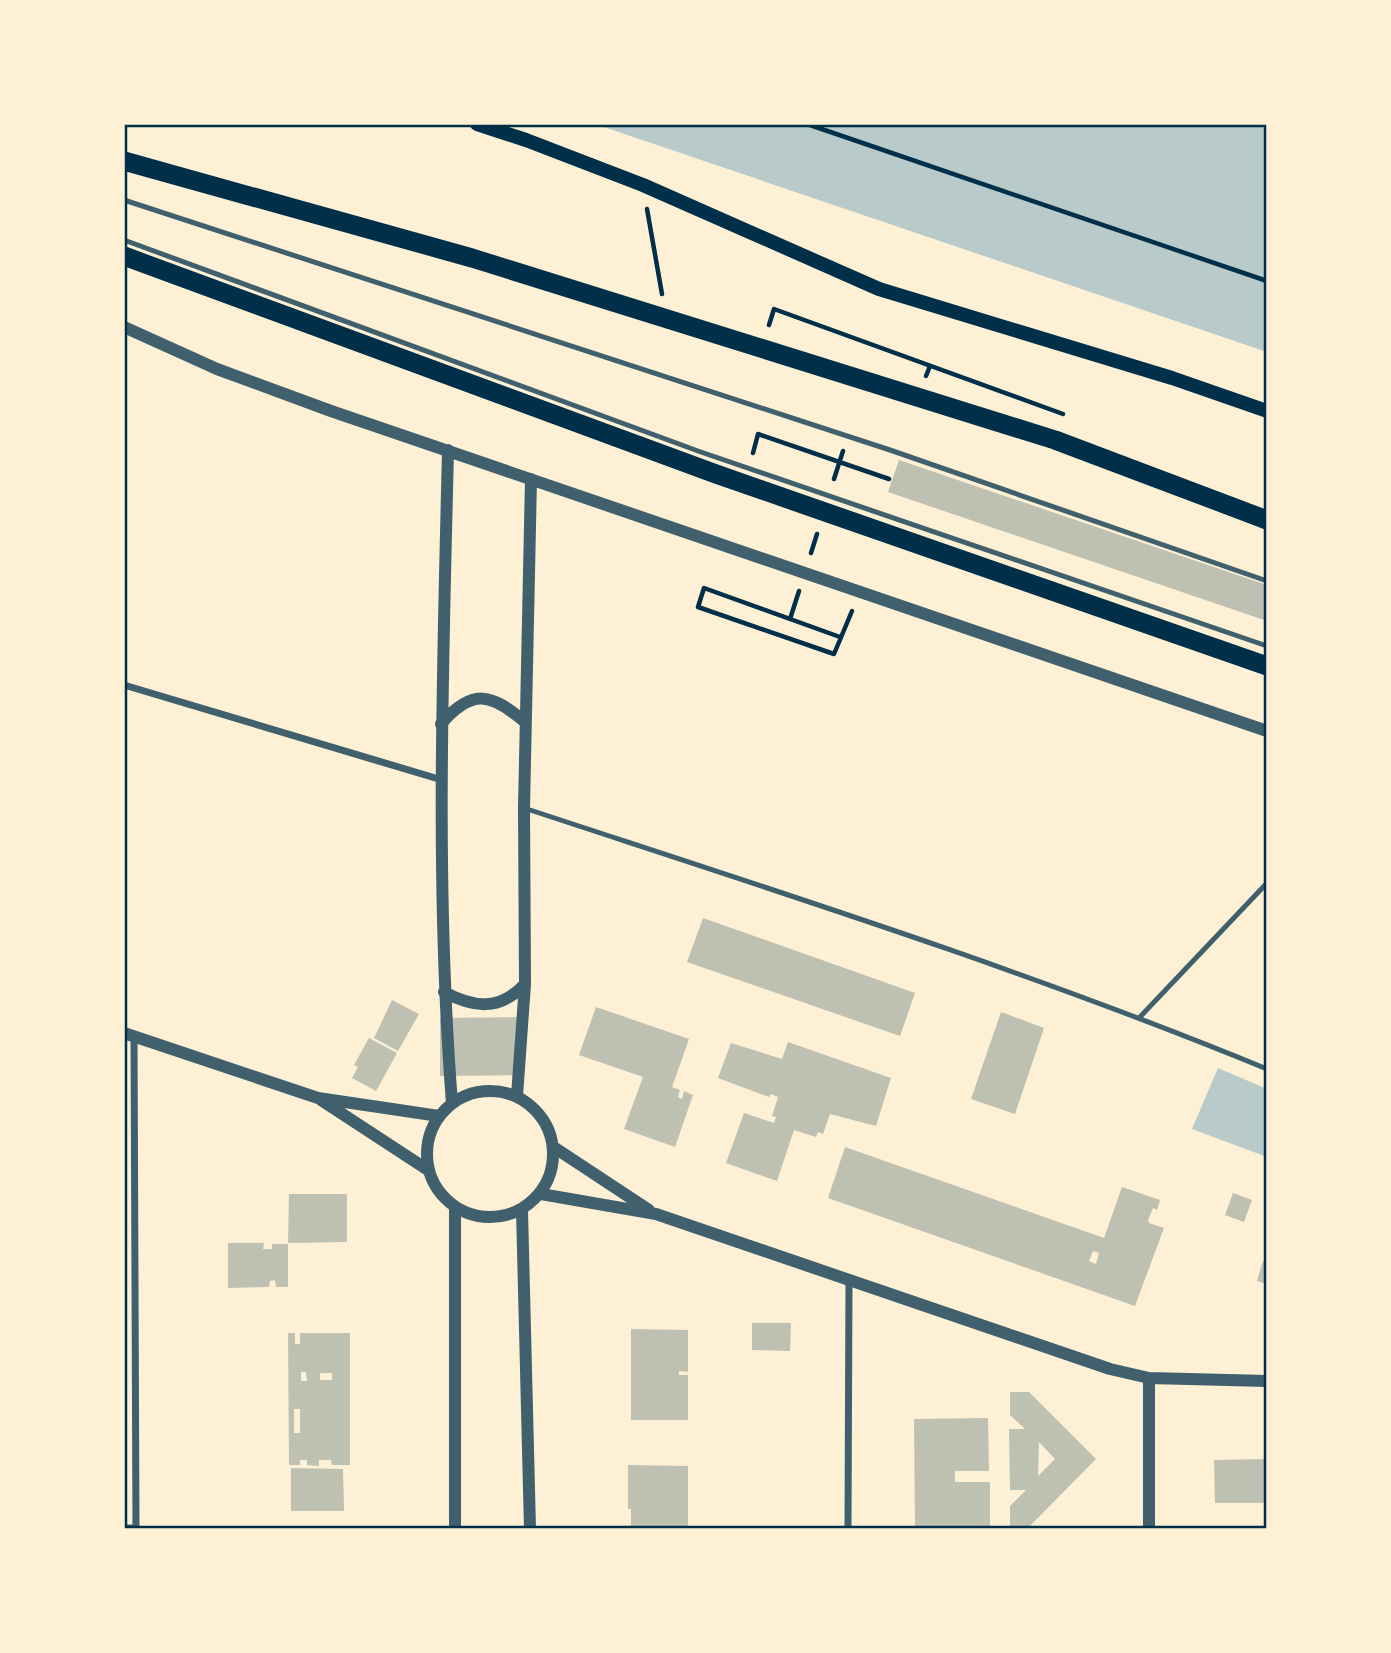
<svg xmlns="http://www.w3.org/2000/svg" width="1391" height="1653" viewBox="0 0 1391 1653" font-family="'Space Grotesk',sans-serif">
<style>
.green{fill:#b9caca}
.building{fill:#bec0b2;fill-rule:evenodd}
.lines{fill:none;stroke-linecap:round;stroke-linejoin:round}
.path{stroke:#003049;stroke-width:4.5}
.service{stroke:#3f606c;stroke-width:5}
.minor{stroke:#3f606c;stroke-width:7}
.tertiary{stroke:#3f606c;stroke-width:12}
.secondary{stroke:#003049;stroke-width:14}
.trunk{stroke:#003049;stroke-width:19}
.neatline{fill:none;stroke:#003049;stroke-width:2.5}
</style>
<rect width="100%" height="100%" fill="#fdf0d5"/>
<path class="green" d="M595 124H1267V352Z
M1218 1068 1267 1089V1157L1192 1129Z"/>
<path class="building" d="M899 460 1267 585V621L888 492Z
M703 918 915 993 900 1036 687 962Z
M392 1000 419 1014 398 1051 374 1038Z
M596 1007 689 1039 672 1087 680 1090 678 1097 682 1099 684 1091 693 1095 675 1147 624 1129 643 1077 579 1055Z
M1001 1012 1044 1028 1015 1114 971 1099Z
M523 1017V1075L440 1076V1018Z
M369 1038 397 1053 376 1091 352 1078 358 1067 354 1065Z
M788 1042 891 1078 876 1126 830 1114 823 1134 818 1132 816 1137 794 1130 777 1181 726 1163 744 1113 774 1123 776 1117 772 1116 778 1097 771 1094 769 1097 718 1078 731 1043 782 1059Z
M845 1147 1104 1238 1122 1187 1160 1200 1157 1210 1153 1208 1148 1220 1149 1223 1164 1228 1135 1306 828 1198ZM1093 1251 1099 1253 1096 1264 1089 1261Z
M1233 1193 1252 1200 1244 1222 1225 1215Z
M289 1194H347V1242L288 1243Z
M228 1243H264L263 1249H272V1244H288V1287H276L275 1280 270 1281 269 1287 228 1288Z
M1263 1261 1267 1262V1284L1257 1281Z
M752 1323H791L790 1351 752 1350Z
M631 1329 688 1330V1372L679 1371V1375H688V1420H631Z
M288 1333H295V1344H300V1333H350V1465H332L331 1460H319V1466L307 1465V1460H300V1465H289ZM301 1372H306L307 1381H301ZM320 1373H332V1380H320ZM294 1409H300V1433H294Z
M1010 1392H1029L1096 1459 1027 1529 1010 1527V1506L1026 1490H1010L1009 1429H1025L1010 1415ZM1039 1442 1055 1459 1038 1476Z
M988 1418 989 1471H955V1482H990V1529H915L914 1419Z
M1267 1459V1503H1215L1214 1460Z
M628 1465 688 1466V1529H631V1509H628Z
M291 1468 343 1469 344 1511H291Z"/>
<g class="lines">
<path class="path" d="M807 124 1267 281
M647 209 662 294
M769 325 774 309 1063 414
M926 376 930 366
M753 453 758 434 889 479
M834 479 843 451
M811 553 817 534
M790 619 799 591
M840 637 704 588 698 607 834 654 852 611"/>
<path class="service" d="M124 200 890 450 1267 581
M124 240 698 451 1267 646
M524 808C773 890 1024 969 1267 1069
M1139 1018 1267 883"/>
<path class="minor" d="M124 685 442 780
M134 1037 136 1529
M124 1528H136
M848 1529 849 1281"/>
<path class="tertiary" d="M124 327 217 369 331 411 1267 731
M448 450C443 667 435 886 452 1103
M441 724C472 688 491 693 525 722
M444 992C474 1008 500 1011 525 984
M124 1033 318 1098 439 1116
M427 1154a63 63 0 1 1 126 0a63 63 0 1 1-126 0Z
M517 1096 525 984 524 808 531 479
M321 1100 428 1170
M555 1148 649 1210
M541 1194 656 1214 1110 1369 1149 1378 1267 1381
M455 1208V1529
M522 1210 530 1529
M1149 1529V1378"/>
<path class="secondary" d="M477 124 526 140 643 185 879 289 1172 378 1267 411"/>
<path class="trunk" d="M124 161 472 258 1055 440 1267 520
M124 256 716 474 1267 666"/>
</g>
<rect width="1391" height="1653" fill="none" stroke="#fdf0d5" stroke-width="252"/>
<rect x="126" y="126" width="1139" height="1401" class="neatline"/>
</svg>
